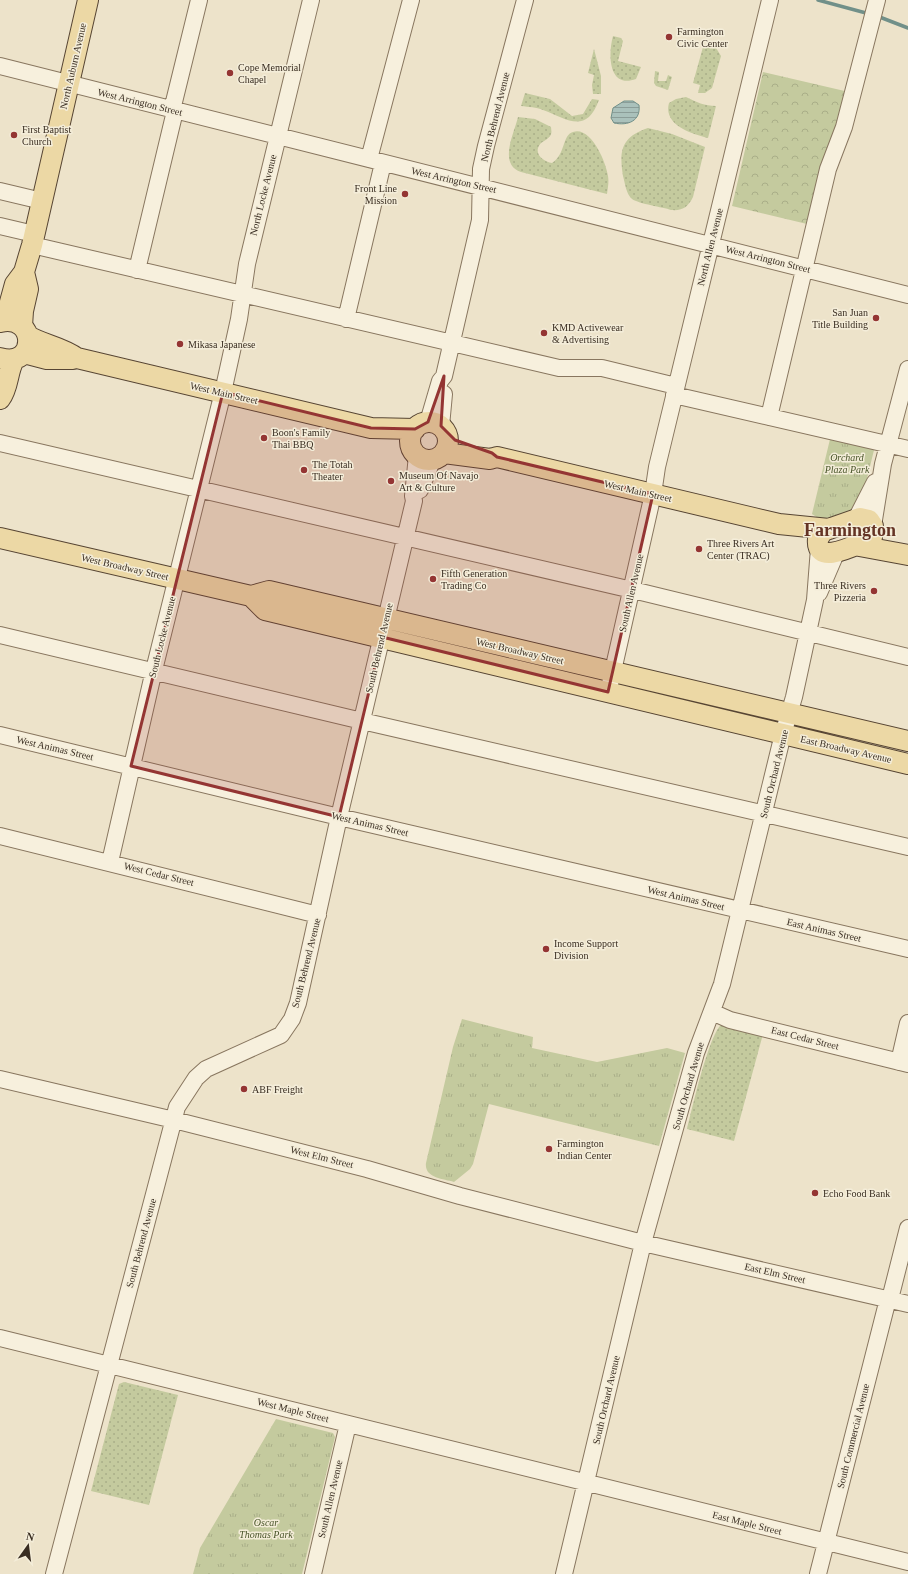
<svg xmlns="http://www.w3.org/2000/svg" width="908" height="1574" viewBox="0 0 908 1574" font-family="'Times New Roman',serif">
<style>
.grass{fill:url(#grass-dots)}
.forest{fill:url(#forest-crowns)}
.park{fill:url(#park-tufts)}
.water{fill:url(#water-rules);stroke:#719089}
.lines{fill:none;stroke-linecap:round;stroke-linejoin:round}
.stream{stroke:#719089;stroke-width:3.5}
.minor-casing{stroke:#88765f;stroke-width:18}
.major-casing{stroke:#574533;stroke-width:22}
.minor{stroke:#f7f0dd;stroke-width:16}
.major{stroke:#ecd8a5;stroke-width:20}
.marked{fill:#943533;fill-opacity:0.2;stroke:#943533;stroke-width:3;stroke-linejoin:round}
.poi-dot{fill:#943533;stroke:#f4edd9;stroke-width:1.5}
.labels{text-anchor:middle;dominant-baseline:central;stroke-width:3;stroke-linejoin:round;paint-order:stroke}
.poi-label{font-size:10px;fill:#3a2e22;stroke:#f4edd9;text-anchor:start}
.street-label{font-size:10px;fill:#3a2e22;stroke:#f4edd9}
.park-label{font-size:10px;font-style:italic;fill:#49552a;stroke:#f4edd9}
.town-label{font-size:18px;font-weight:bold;fill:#643324;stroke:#f4edd9}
</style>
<defs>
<pattern id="grass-dots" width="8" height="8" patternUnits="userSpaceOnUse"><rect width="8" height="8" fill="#c4ca9e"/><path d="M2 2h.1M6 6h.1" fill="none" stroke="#a9ae88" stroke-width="1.8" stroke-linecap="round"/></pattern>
<pattern id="forest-crowns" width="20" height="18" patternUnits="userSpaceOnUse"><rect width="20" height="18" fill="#c4ca9e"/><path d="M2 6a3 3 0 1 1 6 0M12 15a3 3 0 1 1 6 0" fill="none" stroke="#a9ae88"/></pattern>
<pattern id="park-tufts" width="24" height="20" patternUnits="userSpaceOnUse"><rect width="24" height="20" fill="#c4ca9e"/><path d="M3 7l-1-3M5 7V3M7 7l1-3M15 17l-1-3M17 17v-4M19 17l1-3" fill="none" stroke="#a9ae88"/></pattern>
<pattern id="water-rules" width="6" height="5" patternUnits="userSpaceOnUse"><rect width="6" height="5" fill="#aac1bb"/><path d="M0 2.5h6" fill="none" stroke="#8b9d98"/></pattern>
</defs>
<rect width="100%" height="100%" fill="#ede3ca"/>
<path class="grass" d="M613 36 621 38 623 41 618 61 641 67 636 79C608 89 608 54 613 36Z
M713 43 721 56 712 88 705 93H698L700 85 693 83 703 47Z
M594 49 601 76V94H593L592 85 594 75 588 73Z
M655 71 659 72 658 81H666L668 75 672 77 668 90 656 86 654 83Z
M525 93 550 99 572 116 583 114 592 99 599 100C586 135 567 119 543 110 536 107 529 107 521 106Z
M686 97C696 102 705 106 716 106L708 138C691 134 663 125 669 103L676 99Z
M518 117 535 119 551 127C551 129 552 132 551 134 550 138 545 140 541 143 532 153 543 161 552 163 566 154 562 135 573 132 591 126 606 162 608 176 609 182 608 187 607 194L521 172C498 164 514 134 518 117Z
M648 128 672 134 705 147 693 197C688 207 683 211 671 210 663 207 639 204 632 199 626 194 625 183 623 176 619 151 621 137 648 128Z
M722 1024 763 1034 734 1141 687 1129C692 1110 709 1033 722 1024Z
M124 1382 178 1395 149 1505 91 1491 119 1384Z"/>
<path class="forest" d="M763 72 849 92 815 187 807 224 732 206Z"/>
<path class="park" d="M831 435 875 446 862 499 855 512 835 523 818 518 812 514Z
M462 1019 533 1037 532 1048 597 1062 667 1048 685 1053 659 1146 489 1104 473 1164 470 1169 454 1182C443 1179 424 1178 426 1163L453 1047Z
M276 1419 333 1433 335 1437 302 1574H193L200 1548Z"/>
<path class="water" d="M624 101H633L639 105C641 121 628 126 614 123L611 118 613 108Z"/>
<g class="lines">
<path class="stream" d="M818 0 866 13
M877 16 908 28"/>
<defs>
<path id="minor" d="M0 66 908 295
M172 110 199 0
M369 159 411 0
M0 191 42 201
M0 226 34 234
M32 245 559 368H602L676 386
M137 270 175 111
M346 319 383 163
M674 395 908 449
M769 417 828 169 844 127 877 0
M428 422 440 381 444 376 480 220 481 169 486 146 525 0
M441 426 444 394
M0 443 645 593 908 657
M420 490 433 459
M856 519 875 482
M873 526 883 464 908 369
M819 593 837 551
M0 635 362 721 908 847
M610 684 653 494 657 467 770 0
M0 735 339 817 908 949
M0 836 318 915
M110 862 154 670 223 392 239 319 247 264 311 0
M712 1012 730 1020 908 1064
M899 1062 908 1023
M0 1079 174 1120 367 1169 460 1196 643 1243 908 1304
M890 1299 908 1228
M0 1338 908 1562
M54 1574 177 1107 196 1078 206 1069 281 1035 292 1019 298 1003 339 817 414 501 413 496 417 455
M313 1574 348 1424
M564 1574 643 1243 696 1053 722 984 783 734 794 697 815 600 819 548
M818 1574 888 1299"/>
<path id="major" d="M5 320 15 284 24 272 32 245 88 0
M0 322C37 313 38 369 0 358
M22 326 23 311 28 289 24 272
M28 336C44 345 62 347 77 358L371 428 415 429
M24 353 47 359H73
M0 399C9 387 7 372 14 360
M410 441a19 19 0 1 1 38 0a19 19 0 1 1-38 0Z
M444 453 490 459 497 457 779 524 829 529
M860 518 869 520 873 526 872 537 868 540C855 545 815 567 818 539L823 531Z
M0 538 251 596 269 591 908 741
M854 545 908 555
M251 596 265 610 908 764"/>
</defs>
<use href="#minor" class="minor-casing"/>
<use href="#major" class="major-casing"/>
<use href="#minor" class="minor"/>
<use href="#major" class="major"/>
</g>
<path class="marked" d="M444 376 441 426 455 440 492 453 497 457 653 494 608 692 382 637 339 817 131 766 223 392 371 428 415 429 428 422Z"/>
<g class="poi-dot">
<circle cx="669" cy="37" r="4"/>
<circle cx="230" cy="73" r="4"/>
<circle cx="14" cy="135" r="4"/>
<circle cx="405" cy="194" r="4"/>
<circle cx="876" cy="318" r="4"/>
<circle cx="544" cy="333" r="4"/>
<circle cx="180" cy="344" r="4"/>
<circle cx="264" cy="438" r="4"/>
<circle cx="304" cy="470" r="4"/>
<circle cx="391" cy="481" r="4"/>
<circle cx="699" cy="549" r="4"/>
<circle cx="433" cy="579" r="4"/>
<circle cx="874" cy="591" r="4"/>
<circle cx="546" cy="949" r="4"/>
<circle cx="244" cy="1089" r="4"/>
<circle cx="549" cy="1149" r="4"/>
<circle cx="815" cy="1193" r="4"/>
</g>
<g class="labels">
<g class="poi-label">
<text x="677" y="31">Farmington<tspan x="677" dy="12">Civic Center</tspan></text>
<text x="238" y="67">Cope Memorial<tspan x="238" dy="12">Chapel</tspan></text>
<text x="22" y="129">First Baptist<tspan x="22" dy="12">Church</tspan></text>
<text x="397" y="188" text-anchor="end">Front Line<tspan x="397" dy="12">Mission</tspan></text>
<text x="868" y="312" text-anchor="end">San Juan<tspan x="868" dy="12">Title Building</tspan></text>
<text x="552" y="327">KMD Activewear<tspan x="552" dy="12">&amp; Advertising</tspan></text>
<text x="188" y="344">Mikasa Japanese</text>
<text x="272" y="432">Boon's Family<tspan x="272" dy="12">Thai BBQ</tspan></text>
<text x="312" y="464">The Totah<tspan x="312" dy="12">Theater</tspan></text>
<text x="399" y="475">Museum Of Navajo<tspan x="399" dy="12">Art &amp; Culture</tspan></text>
<text x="707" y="543">Three Rivers Art<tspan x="707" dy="12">Center (TRAC)</tspan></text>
<text x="441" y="573">Fifth Generation<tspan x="441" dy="12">Trading Co</tspan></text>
<text x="866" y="585" text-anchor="end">Three Rivers<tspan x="866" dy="12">Pizzeria</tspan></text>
<text x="554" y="943">Income Support<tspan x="554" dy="12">Division</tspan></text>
<text x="252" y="1089">ABF Freight</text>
<text x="557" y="1143">Farmington<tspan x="557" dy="12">Indian Center</tspan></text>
<text x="823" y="1193">Echo Food Bank</text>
</g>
<g class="street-label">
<text transform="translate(73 66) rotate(-77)">North Auburn Avenue</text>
<text transform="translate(140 102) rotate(14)">West Arrington Street</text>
<text transform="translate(495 117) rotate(-76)">North Behrend Avenue</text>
<text transform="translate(454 180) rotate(13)">West Arrington Street</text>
<text transform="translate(263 195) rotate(-76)">North Locke Avenue</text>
<text transform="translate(710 247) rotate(-76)">North Allen Avenue</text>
<text transform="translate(768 259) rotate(14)">West Arrington Street</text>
<text transform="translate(224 393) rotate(13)">West Main Street</text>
<text transform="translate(638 491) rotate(13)">West Main Street</text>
<text transform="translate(125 567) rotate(13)">West Broadway Street</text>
<text transform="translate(631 593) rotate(-77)">South Allen Avenue</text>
<text transform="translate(162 637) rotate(-76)">South Locke Avenue</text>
<text transform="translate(379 648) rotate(-77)">South Behrend Avenue</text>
<text transform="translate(520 651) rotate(13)">West Broadway Street</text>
<text transform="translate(55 748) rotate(13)">West Animas Street</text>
<text transform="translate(846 749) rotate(13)">East Broadway Avenue</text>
<text transform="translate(774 774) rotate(-76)">South Orchard Avenue</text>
<text transform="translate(370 824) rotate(13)">West Animas Street</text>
<text transform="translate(159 874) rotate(14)">West Cedar Street</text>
<text transform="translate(686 898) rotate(13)">West Animas Street</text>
<text transform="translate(824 930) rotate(13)">East Animas Street</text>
<text transform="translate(306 963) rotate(-76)">South Behrend Avenue</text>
<text transform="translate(805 1038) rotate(14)">East Cedar Street</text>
<text transform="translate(688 1086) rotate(-74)">South Orchard Avenue</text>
<text transform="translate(322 1157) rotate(14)">West Elm Street</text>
<text transform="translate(141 1243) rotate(-75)">South Behrend Avenue</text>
<text transform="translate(775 1273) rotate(13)">East Elm Street</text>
<text transform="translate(606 1400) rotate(-77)">South Orchard Avenue</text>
<text transform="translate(293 1410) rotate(14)">West Maple Street</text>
<text transform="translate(853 1436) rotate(-76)">South Commercial Avenue</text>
<text transform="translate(330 1499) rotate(-77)">South Allen Avenue</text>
<text transform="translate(747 1523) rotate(14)">East Maple Street</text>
</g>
<g class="park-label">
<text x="847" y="457">Orchard<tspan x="847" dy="12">Plaza Park</tspan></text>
<text x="266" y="1522">Oscar<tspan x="266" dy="12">Thomas Park</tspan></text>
</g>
<g class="town-label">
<text x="850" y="530">Farmington</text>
</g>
</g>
<g transform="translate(28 1546) rotate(14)" stroke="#f4edd9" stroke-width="3" paint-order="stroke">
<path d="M0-3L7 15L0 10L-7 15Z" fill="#3a2e22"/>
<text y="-6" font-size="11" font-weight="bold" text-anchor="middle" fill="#3a2e22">N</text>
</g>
</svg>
